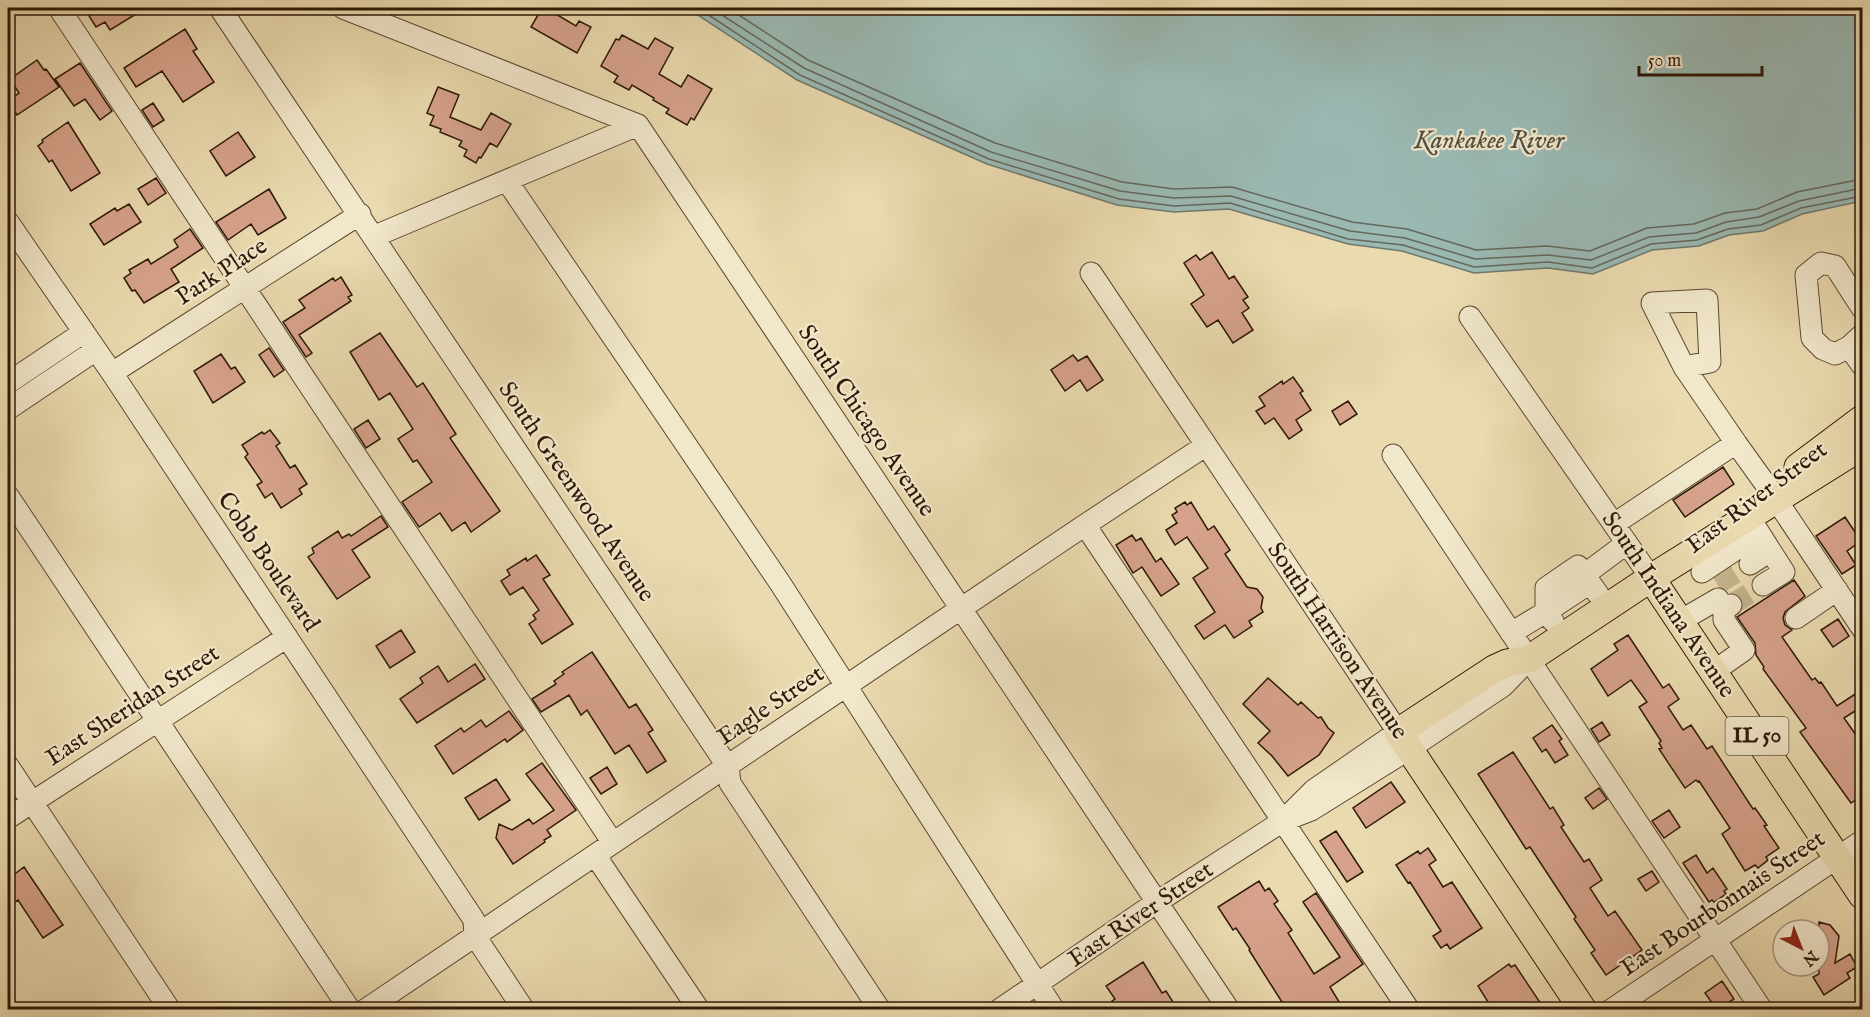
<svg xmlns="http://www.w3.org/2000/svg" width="1870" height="1017" viewBox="0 0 1870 1017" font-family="'IM FELL English',serif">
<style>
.water{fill:#9ab9b3;stroke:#6e796e;stroke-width:1.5}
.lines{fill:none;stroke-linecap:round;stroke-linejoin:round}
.shore{stroke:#64685d;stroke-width:1.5}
.building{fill:#d6a28b;stroke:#2d1807;stroke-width:1.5}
.minor-tunnel{stroke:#c4b38d;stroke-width:21;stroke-dasharray:21 10;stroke-linecap:butt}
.minor-casing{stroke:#5c4831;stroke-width:23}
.major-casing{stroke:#2d1807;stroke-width:29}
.minor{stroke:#f1e7cb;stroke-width:21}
.major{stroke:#eadaaf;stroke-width:27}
.labels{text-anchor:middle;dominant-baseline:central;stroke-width:4.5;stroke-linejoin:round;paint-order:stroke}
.shield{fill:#f1e7cb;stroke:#685642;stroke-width:1.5}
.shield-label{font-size:22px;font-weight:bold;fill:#2d1807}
.street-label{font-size:24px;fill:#2d1807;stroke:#f1e7cb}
.water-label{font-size:26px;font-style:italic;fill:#535043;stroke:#f1e7cb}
</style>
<rect width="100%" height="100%" fill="#eadaaf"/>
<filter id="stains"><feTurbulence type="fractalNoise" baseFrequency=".00333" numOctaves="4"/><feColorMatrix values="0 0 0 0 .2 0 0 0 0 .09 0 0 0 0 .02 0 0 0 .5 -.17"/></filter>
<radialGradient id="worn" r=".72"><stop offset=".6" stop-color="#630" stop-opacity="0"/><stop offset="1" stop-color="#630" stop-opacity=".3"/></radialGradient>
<path class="water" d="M687 8H1862V201L1802 214 1763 231 1729 235 1699 246 1652 250 1593 274 1548 268 1474 273 1402 251 1348 244 1229 209 1174 212 1117 205 987 164 797 80Z"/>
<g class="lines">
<path class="shore" d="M698 8 800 75 989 159 1119 199 1174 206 1230 203 1348 239 1403 245 1474 267 1548 262 1592 268 1651 244 1697 240 1728 229 1761 225 1801 208 1862 196
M711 8 804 68 991 152 1120 191 1174 198 1231 196 1350 231 1405 238 1475 259 1548 255 1591 260 1649 237 1696 233 1726 222 1759 217 1799 201 1862 188
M728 8 808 60 995 143 1122 182 1174 189 1232 187 1352 222 1407 229 1476 250 1547 246 1590 251 1647 228 1694 224 1725 213 1757 209 1797 192 1862 179"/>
</g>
<path class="building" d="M84 8H146L110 30 105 22 96 27Z
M542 8H557L554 13 576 26 579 21 591 27 577 53 531 27Z
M185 29 197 49 193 51 214 82 183 102 162 71 136 87 124 68Z
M622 35 648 49 655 38 673 48 659 74 681 87 688 75 712 89 694 120 691 118 687 125 666 113 669 109 653 100 654 98 632 85 629 90 614 82 618 76 601 66 616 39 619 40Z
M37 60 44 70 46 69 59 87 17 115 8 101 19 93 10 79Z
M80 63 112 111 100 120 85 99 74 106 55 79Z
M438 87 459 95 450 117 481 130 491 113 511 124 497 147 490 143 481 158 479 157 476 163 464 156 467 150 459 146 462 141 440 132 441 129 430 125 434 116 427 113Z
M153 103 164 120 153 127 142 110Z
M68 122 100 173 71 191 52 160 49 162 38 146 43 142 42 140Z
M238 132 255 157 226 176 210 151Z
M156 178 166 193 148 205 138 189Z
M269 189 286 218 258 235 251 224 228 240 216 222Z
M129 204 141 222 104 245 90 224 115 208 117 211Z
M190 229 203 248 171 269 179 282 144 303 135 290 132 291 124 278 131 273 129 270 148 259 151 264 178 247 174 240Z
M1212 252 1229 279 1234 276 1248 297 1243 300 1249 308 1242 313 1253 330 1233 343 1218 320 1207 327 1191 304 1204 295 1184 263 1196 255 1200 260Z
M341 277 352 295 348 297 351 301 299 335 312 353 306 357 283 322 305 308 299 300 333 278 335 281Z
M380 333 417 387 423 383 456 434 450 438 500 511 471 532 465 522 452 531 440 513 419 527 402 502 432 482 417 460 413 462 398 439 413 429 390 393 379 400 350 352Z
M269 348 284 370 274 377 259 355Z
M221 354 231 369 235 367 245 382 213 403 194 371Z
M1073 355 1078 361 1087 356 1103 380 1087 391 1080 380 1065 391 1051 370Z
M1293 377 1303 391 1300 393 1311 410 1296 420 1302 430 1289 439 1274 418 1265 424 1256 411 1265 406 1259 397 1282 381 1283 384Z
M1348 401 1357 414 1340 425 1332 411Z
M368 420 380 439 366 448 354 429Z
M270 430 280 443 276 446 290 468 295 465 307 484 299 489 302 494 281 508 272 493 265 498 257 485 262 482 245 457 248 454 242 445 262 432 264 434Z
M1723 467 1734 484 1685 517 1673 500Z
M1185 502 1187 505 1191 502 1208 530 1214 526 1230 550 1225 554 1247 587 1257 589 1263 597 1261 608 1263 612 1249 621 1252 626 1234 638 1225 625 1204 639 1195 626 1215 612 1193 578 1208 568 1187 537 1175 545 1166 530 1177 523 1172 515 1177 512 1175 508Z
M381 516 388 527 352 550 370 577 337 599 308 557 314 553 312 548 338 531 342 538 349 534 351 536Z
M1845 517 1861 541 1847 551 1856 565 1842 574 1816 536Z
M1132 535 1136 541 1141 538 1156 562 1161 558 1179 584 1161 596 1142 567 1133 573 1116 545Z
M536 555 550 575 543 579 573 624 542 644 529 624 536 619 533 615 539 610 523 587 510 595 501 581 510 575 507 570 526 558 527 561Z
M1794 580 1805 596 1785 612 1783 618 1785 625 1792 630 1782 637 1812 680 1815 678 1819 683 1821 682 1837 706 1863 689V706L1844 718 1863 745V795L1851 803 1800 732 1806 728 1763 669 1764 667 1756 655 1755 643 1737 617Z
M1838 619 1849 636 1833 647 1821 630Z
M401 630 415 652 390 668 376 646Z
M1628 635 1663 688 1669 684 1679 699 1668 707 1683 730 1691 725 1707 749 1712 746 1753 809 1755 808 1767 825 1764 826 1779 848 1766 857 1768 860 1758 868 1755 865 1745 871 1735 855 1722 834 1730 828 1699 781 1698 782 1696 780 1685 788 1659 749 1662 748 1659 743 1661 741 1639 707 1647 702 1631 680 1608 696 1591 669 1618 650 1614 644Z
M592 652 629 708 636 704 653 730 648 733 666 761 647 773 629 745 615 754 587 710 581 715 569 695 541 712 532 699 556 684 554 681 564 674 562 672Z
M475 664 485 679 417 723 400 699 423 683 420 678 438 666 448 682Z
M1268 678 1298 705 1301 702 1318 718 1321 717 1328 728 1334 733 1319 755 1288 776 1272 756 1258 743 1270 731 1243 704Z
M509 711 523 730 507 742 505 739 453 774 435 746 461 728 464 732 481 720 486 727Z
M1602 722 1610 735 1599 742 1591 729Z
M1552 725 1562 739 1559 741 1568 755 1555 763 1546 749 1542 752 1533 738Z
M1513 752 1550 809 1553 807 1564 825 1561 827 1584 862 1589 859 1602 880 1590 888 1608 916 1615 911 1642 950 1606 975 1591 953 1595 950 1574 919 1576 917 1530 847 1526 849 1478 774Z
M542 763 576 810 547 830 551 836 544 840 545 842 513 864 496 838 499 824 512 830 529 819 533 824 554 810 526 774Z
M607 767 617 784 601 794 590 778Z
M496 779 510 800 479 820 465 798Z
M1391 782 1405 802 1366 828 1353 808Z
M1599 788 1607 799 1593 809 1585 798Z
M1669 810 1680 827 1664 838 1652 821Z
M1336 831 1363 872 1347 882 1320 841Z
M1428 848 1436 860 1429 865 1443 887 1452 882 1482 928 1450 949 1447 944 1441 948 1433 936 1441 931 1410 882 1408 883 1396 865 1418 851 1420 854Z
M1696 855 1707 873 1713 868 1727 889 1724 891 1726 894 1714 902 1712 900 1709 902 1683 863Z
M24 867 63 925 43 938 18 900 8 907V879Z
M1652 871 1659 882 1646 891 1638 879Z
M1259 881 1265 891 1269 888 1278 901 1274 904 1292 930 1288 933 1314 974 1340 957 1303 902 1316 893 1354 951 1363 964 1330 987 1344 1010H1287L1249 950 1250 949 1236 928 1233 930 1218 907Z
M1819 922 1830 925 1839 936 1835 963 1850 954 1857 967 1847 973 1850 978 1824 995 1813 977 1819 974Z
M1143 962 1162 993 1166 991 1178 1010H1117L1112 1001 1115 999 1106 986Z
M1509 964 1511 967 1515 965 1545 1010H1493L1478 986Z
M1722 981 1734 999 1717 1010 1705 993Z"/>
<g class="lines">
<path class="minor-tunnel" d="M1717 584 1750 564
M1731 605 1763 585"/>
<defs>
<path id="minor" d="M59 8 613 843
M220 8 728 767 730 783 880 1010
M343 8 638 125 1229 1010
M507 181 780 583 1054 1010
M8 222 112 373 474 920 475 936 524 1010
M375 236 638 125
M1091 273 1398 732 1314 790 1283 821
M1862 308 1835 266 1821 263 1806 275 1812 338 1823 349 1835 354 1849 347 1862 335
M1470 317 1651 578
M1849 347 1862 365
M1684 367 1710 362 1707 300 1652 303 1684 367 1736 443
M112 373 360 214
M8 383 84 332
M8 409 96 350
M1393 455 1762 1010
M8 496 350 1010
M1749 517 1784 572 1763 585
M1614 524 1736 443 1769 489 1862 628
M1085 525 1409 1010
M1750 564 1770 551
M1702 572 1759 534
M1584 575 1627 543
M1796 618 1837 590
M1553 621 1546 612 1590 583 1598 594
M1680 621 1718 599 1724 609 1731 605
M1511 633 1546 612V588L1578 566 1590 583
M1713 672 1744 650 1724 620V609
M8 766 170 1010
M8 818 287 637
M595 855 699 1010
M365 1010 1085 525 1205 446
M999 1010 1157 902 1283 821 1311 810 1409 749 1503 686 1529 659
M1611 1010 1862 841"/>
<path id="major" d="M1798 467 1862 419
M1651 578 1862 895
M1583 1010 1398 732 1494 669 1507 663 1529 659 1651 578 1862 446"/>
</defs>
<use href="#minor" class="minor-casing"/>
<use href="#major" class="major-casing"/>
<use href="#minor" class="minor"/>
<use href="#major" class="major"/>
</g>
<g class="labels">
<rect class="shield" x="1725.5" y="717" width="63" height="38" rx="4.5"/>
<g class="shield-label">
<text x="1757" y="736">IL 50</text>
</g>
<g class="street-label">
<text transform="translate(222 272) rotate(-33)">Park Place</text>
<text transform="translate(866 421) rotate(56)">South Chicago Avenue</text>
<text transform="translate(576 492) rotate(56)">South Greenwood Avenue</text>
<text transform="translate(1757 498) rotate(-37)">East River Street</text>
<text transform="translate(268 562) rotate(56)">Cobb Boulevard</text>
<text transform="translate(1668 605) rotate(56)">South Indiana Avenue</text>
<text transform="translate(1337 641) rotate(56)">South Harrison Avenue</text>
<text transform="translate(133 706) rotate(-33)">East Sheridan Street</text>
<text transform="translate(771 706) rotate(-34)">Eagle Street</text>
<text transform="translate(1723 904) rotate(-34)">East Bourbonnais Street</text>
<text transform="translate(1141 915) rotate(-34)">East River Street</text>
</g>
<g class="water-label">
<text x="1489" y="140">Kankakee River</text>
</g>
</g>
<rect width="1870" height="1017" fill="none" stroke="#eadaaf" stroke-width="30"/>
<rect x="9" y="9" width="1852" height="999" fill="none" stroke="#2d1807" stroke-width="3"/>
<rect x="15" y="15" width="1840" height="987" fill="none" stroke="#2d1807" stroke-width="1.5"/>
<g transform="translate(1801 948) rotate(138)"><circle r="28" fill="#f1e7cb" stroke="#a3947d" stroke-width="1.5"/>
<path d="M0-4.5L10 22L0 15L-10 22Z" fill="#8f2418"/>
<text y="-9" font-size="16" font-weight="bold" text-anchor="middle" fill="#2d1807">N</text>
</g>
<path d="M1639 66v9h123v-9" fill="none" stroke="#2d1807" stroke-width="3"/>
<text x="1648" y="66" font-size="18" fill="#2d1807" stroke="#f1e7cb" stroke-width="4.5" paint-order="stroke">50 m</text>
<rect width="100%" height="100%" filter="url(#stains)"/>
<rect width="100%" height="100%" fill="url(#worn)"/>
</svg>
